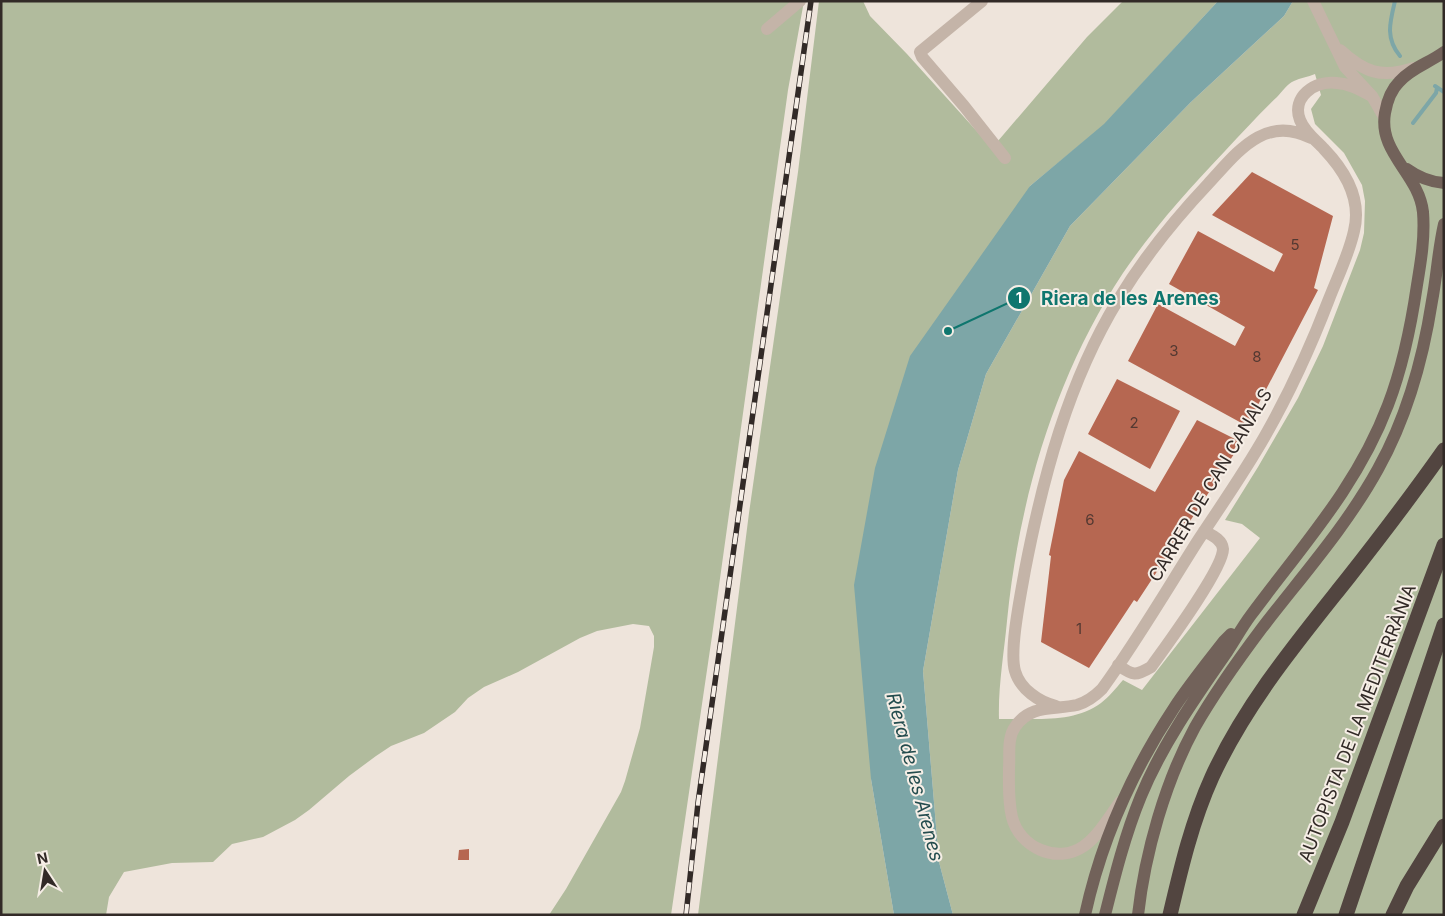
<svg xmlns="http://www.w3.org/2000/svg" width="1445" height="916" viewBox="0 0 1445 916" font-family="Inter,sans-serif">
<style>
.green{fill:#b1bb9d;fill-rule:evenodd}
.water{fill:#7da6a7}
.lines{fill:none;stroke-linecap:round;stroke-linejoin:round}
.stream{stroke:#7da6a7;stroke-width:4}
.building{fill:#b66751}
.minor{stroke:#c4b4a8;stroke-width:12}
.major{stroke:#72625a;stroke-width:12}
.highway{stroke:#524540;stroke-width:15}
.rail-casing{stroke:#322a27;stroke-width:5.5}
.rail{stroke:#f6eee6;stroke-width:4;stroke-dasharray:11;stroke-linecap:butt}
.labels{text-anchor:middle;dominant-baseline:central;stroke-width:4;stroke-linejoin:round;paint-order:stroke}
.number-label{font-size:15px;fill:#533932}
.street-label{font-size:18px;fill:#322a27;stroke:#f6eee6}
.water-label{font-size:19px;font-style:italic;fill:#234c4e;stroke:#f6eee6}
.leader{fill:none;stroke:#0f766e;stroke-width:2}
.callout-dot{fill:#0f766e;stroke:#f6eee6;stroke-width:2}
.mark-label{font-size:15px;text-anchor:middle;font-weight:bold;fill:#fff}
.callout-label{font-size:19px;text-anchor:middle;font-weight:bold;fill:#0f766e;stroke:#f6eee6;stroke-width:4;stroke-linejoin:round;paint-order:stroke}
</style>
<rect width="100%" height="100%" fill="#eee4db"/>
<path class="green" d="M1 1H804L788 90 712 636 671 915H549L566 889 621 792 625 781 640 728 654 647V636L649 626 633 624 597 631 580 638 518 672 484 687 468 698 455 712 424 733 391 746 376 756 349 776 309 810 295 820 263 837 232 844 213 862 172 863 124 872 109 897 106 915H1Z
M819 1H863L870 16 907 54 992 148 1087 37 1123 1H1218L1104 125 1030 186 871 779 894 915H698L749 513 798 172Z
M1293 1H1444V915H953L939 862 923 671 958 470 986 374 1070 226 1191 102 1284 16ZM1315 74 1321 95 1311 109 1315 124 1344 153 1362 185 1365 201 1364 233 1360 250 1323 346 1298 398 1258 467 1225 520 1242 524 1260 538 1142 690 1123 680C1116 688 1109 697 1101 703 1073 724 1033 718 999 719 998 687 1004 653 1007 621 1019 499 1055 376 1123 273 1153 229 1188 190 1225 151 1242 133 1259 114 1277 97 1282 92 1287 84 1294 81 1300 78 1308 77 1315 74Z"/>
<path class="water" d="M1218 1H1293L1284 16 1191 102 1070 226 986 374 958 470 923 671 939 862 953 915H894L871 779 854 585 875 468 910 356 1030 186 1104 124Z"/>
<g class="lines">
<path class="stream" d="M1395 1C1390 22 1385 38 1400 56
M1435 86 1444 92
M1413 123 1436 93 1437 88"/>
</g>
<path class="building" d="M1252 172 1333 216 1314 288 1318 290 1247 426 1128 361 1158 304 1235 346 1245 327 1169 284 1198 231 1274 272 1283 254 1212 215Z
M1117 379 1180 411 1150 469 1088 434Z
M1197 420 1239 441 1232 453 1234 454 1137 602 1134 600 1089 668 1041 642 1051 556 1049 555 1064 480 1079 451 1155 492Z
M469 849V860H458L459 850Z"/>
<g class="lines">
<path class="minor" d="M982 1 920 52 922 57 964 106 1005 158
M1313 1 1345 67 1372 96 1384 117
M767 29 800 1
M1340 50C1364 72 1381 79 1414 68
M1118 665C1133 676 1136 676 1151 667 1166 646 1223 569 1223 549 1222 539 1211 535 1204 531
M1056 706C1039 702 1020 689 1015 671 1009 650 1021 593 1025 570 1043 477 1068 382 1118 300 1143 259 1175 219 1208 184 1237 153 1264 114 1311 138
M1120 802C1109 817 1099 835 1084 846 1057 865 1019 847 1012 817 1008 801 1009 784 1009 768 1010 755 1007 738 1015 727 1030 704 1054 710 1077 705 1087 702 1095 696 1102 689 1136 642 1166 591 1197 542 1220 507 1244 473 1265 436 1290 392 1311 346 1329 299 1338 276 1349 254 1354 231 1362 199 1345 171 1324 149 1316 140 1305 133 1300 120 1291 97 1315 80 1337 83 1350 84 1360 90 1372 96"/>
<path class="major" d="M1407 169C1418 177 1429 182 1444 183
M1085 915C1101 842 1133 770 1174 708 1189 685 1207 663 1224 641L1231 634
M1105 915C1115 875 1125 835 1141 796 1162 745 1195 698 1227 652 1235 640 1242 627 1251 615 1302 546 1357 487 1388 405 1403 366 1411 326 1417 285 1421 261 1425 237 1423 212 1419 174 1378 153 1385 113 1387 101 1391 90 1399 82 1411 68 1429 63 1444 52
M1138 915C1145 853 1165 782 1195 727 1215 692 1238 660 1262 628 1302 576 1346 527 1378 469 1407 417 1423 359 1432 301 1437 275 1438 250 1444 224"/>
<path class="highway" d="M1170 915C1181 868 1192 821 1212 777 1246 703 1298 641 1348 578 1381 536 1413 494 1444 450
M1304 915 1342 822 1444 545
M1346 915 1444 625
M1393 915 1407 886 1444 826"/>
<defs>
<path id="rail" d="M686 915 698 803 811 1"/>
</defs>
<use href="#rail" class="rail-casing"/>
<use href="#rail" class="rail"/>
</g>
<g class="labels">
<g class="number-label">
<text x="1295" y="244">5</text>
<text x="1174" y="350">3</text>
<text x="1257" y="356">8</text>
<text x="1134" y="422">2</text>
<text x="1090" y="519">6</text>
<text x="1079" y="628">1</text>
</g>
<g class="street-label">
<text transform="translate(1210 485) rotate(-59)">CARRER DE CAN CANALS</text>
<text transform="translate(1357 723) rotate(-69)">AUTOPISTA DE LA MEDITERRÀNIA</text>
</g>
<g class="water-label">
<text transform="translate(915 777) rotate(75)">Riera de les Arenes</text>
</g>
</g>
<path class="leader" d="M948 331L1019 298"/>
<g class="callout-dot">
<circle cx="948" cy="331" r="5"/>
<circle cx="1019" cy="298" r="12"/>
</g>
<g class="mark-label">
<text x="1019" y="303">1</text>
</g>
<g class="callout-label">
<text x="1130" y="305">Riera de les Arenes</text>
</g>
<rect width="1445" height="916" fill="none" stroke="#322a27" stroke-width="5"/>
<g transform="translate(45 871) rotate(348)" stroke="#f6eee6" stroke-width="4" paint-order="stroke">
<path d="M0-4L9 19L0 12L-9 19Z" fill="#322a27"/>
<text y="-8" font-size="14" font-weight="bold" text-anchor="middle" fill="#322a27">N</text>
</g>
</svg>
